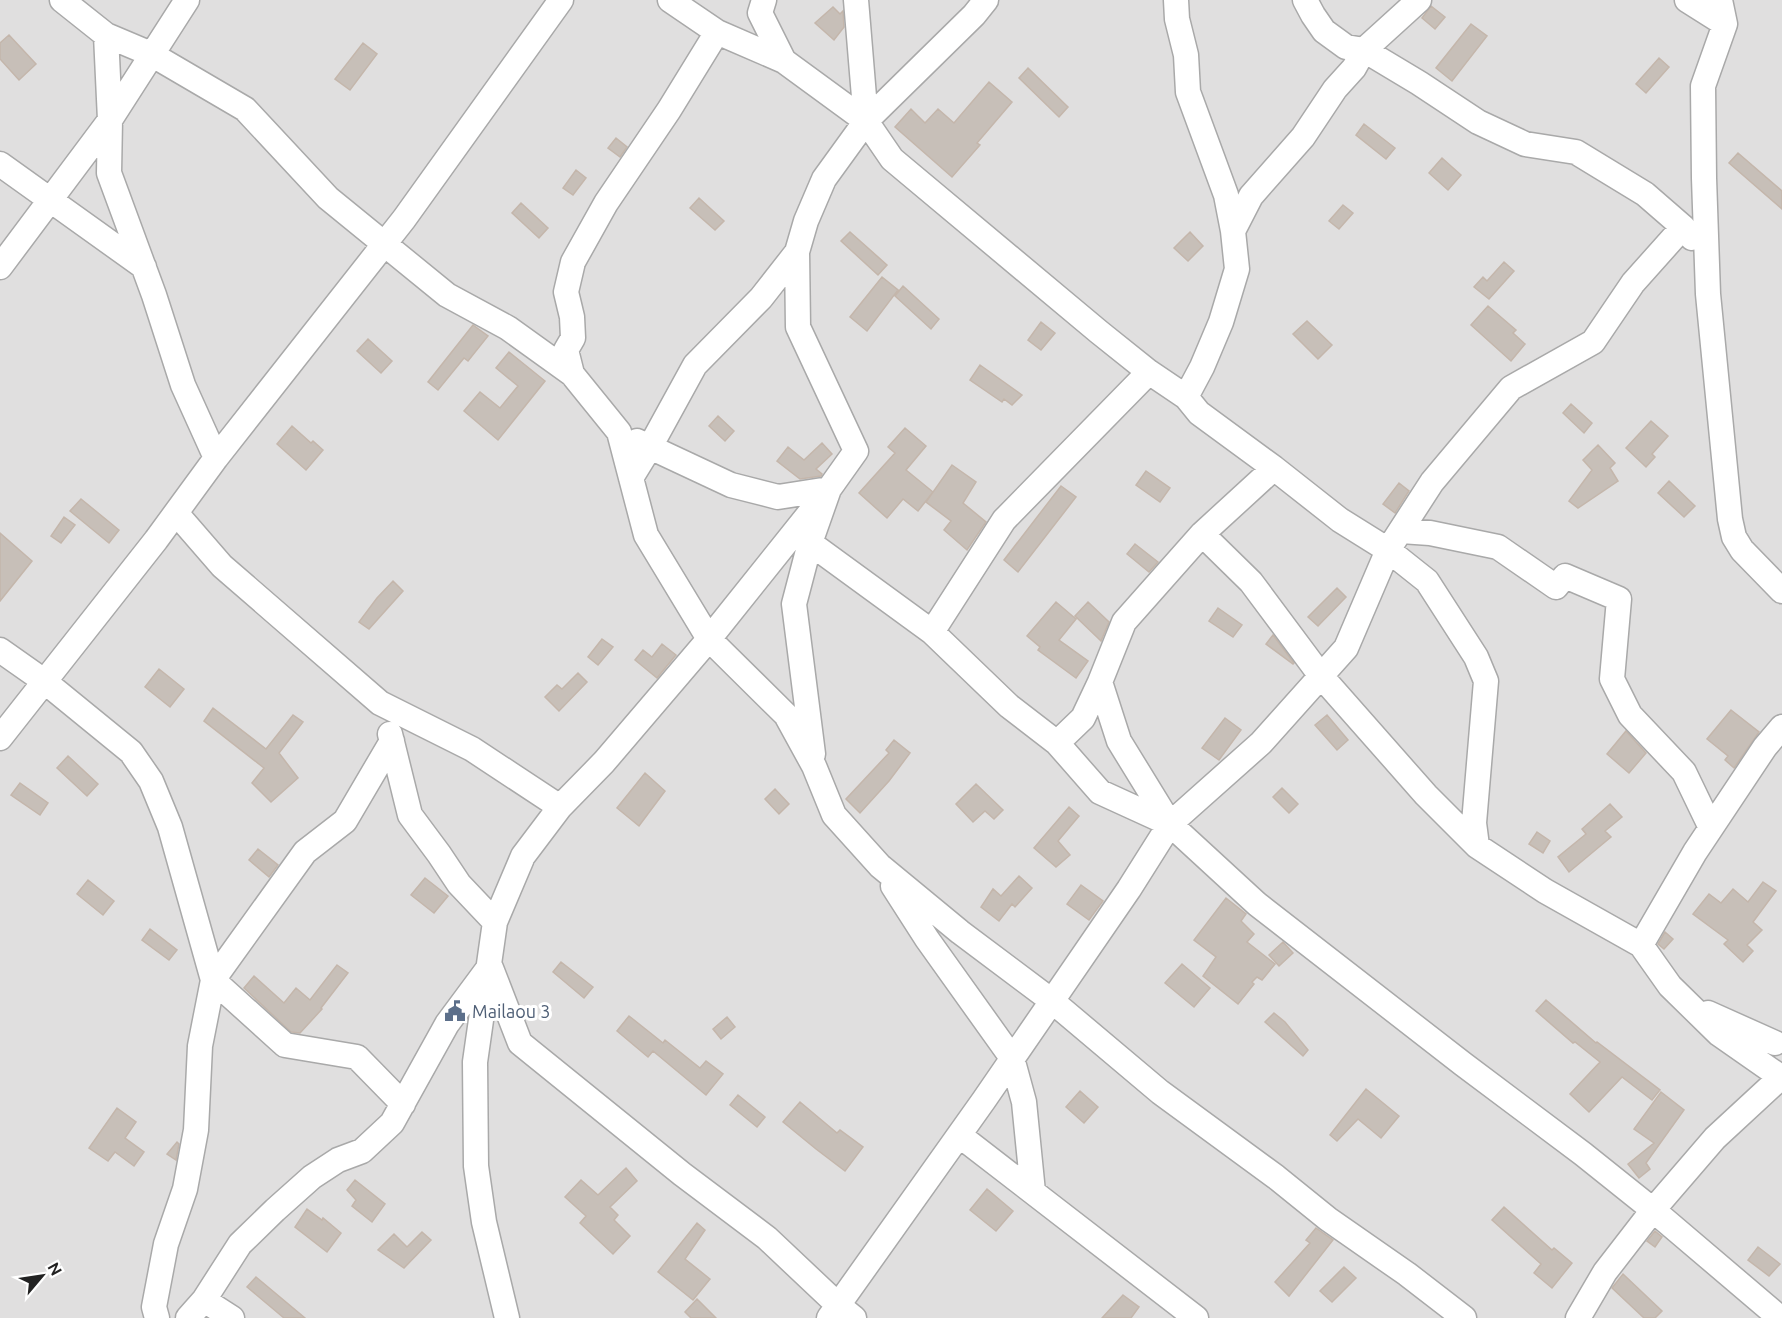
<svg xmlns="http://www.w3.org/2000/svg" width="1782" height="1318" viewBox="0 0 1782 1318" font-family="Ubuntu,sans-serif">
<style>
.residential{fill:#e0dfdf}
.building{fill:#c7bfb8;stroke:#c4b6ab;stroke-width:1.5}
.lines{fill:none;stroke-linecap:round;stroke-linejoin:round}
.minor-casing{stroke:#a9a9a9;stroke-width:27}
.minor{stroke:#fff;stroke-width:24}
.labels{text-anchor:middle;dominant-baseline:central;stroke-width:6;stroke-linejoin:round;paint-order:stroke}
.service-label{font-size:18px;fill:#4e5e75;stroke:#fff;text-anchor:start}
</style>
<rect width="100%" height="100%" fill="#f2efe9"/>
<path class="residential" d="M0 0H1782V1318H0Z"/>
<path class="building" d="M1431 6 1445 17 1435 29 1422 18Z
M833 7 840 14 843 11 844 27 834 40 815 23Z
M1471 24 1487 36 1452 81 1436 68Z
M9 35 36 64 19 80 0 59V43Z
M363 43 377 54 350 90 335 79Z
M1659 58 1669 67 1646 93 1636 84Z
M1028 68 1068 107 1059 117 1019 78Z
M989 82 1012 102 977 143 980 145 952 177 895 127 911 109 925 123 938 109 954 123Z
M1364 124 1395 148 1386 159 1356 135Z
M616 138 627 147 620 157 608 148Z
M1738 153 1782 191V209L1729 163Z
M1442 158 1461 175 1448 190 1429 173Z
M576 170 586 178 573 195 563 188Z
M699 198 724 221 715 230 690 208Z
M521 203 548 228 539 238 512 213Z
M1343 205 1353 213 1339 229 1329 221Z
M850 232 887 265 878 275 841 241Z
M1190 232 1203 246 1188 261 1174 248Z
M1504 262 1514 271 1489 299 1474 287 1483 277 1487 281Z
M882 277 898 290 867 331 850 317Z
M903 286 939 319 931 329 895 296Z
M1488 306 1516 330 1513 333 1525 344 1511 361 1471 325Z
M1307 321 1332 345 1318 359 1293 334Z
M1041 322 1055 333 1041 350 1028 340Z
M473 325 488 336 468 361 464 358 438 390 428 382Z
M368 339 392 361 381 373 357 351Z
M509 352 545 381 498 440 464 411 480 392 500 408 518 386 496 368Z
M980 365 1022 395 1012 405 1004 399 1002 402 970 380Z
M1571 404 1592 423 1584 433 1563 413Z
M718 416 734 431 725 441 709 426Z
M1651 421 1668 436 1652 454 1655 457 1646 467 1626 448Z
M292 426 311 443 313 441 323 450 306 470 277 444Z
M905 428 926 446 906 470 933 492 918 511 903 499 887 518 859 493 895 453 888 447Z
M822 443 832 454 816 469 822 474 821 476 800 479 777 461 788 447 804 460Z
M1598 445 1615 463 1610 468 1618 481 1578 508 1569 501 1592 470 1583 460Z
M952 465 976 482 963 503 986 522 967 550 944 530 951 521 926 502Z
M1146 471 1170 488 1160 502 1136 485Z
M1669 481 1695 506 1684 517 1658 493Z
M1399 483 1409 491 1395 513 1383 504Z
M1061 486 1076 497 1018 572 1004 560Z
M81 499 119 530 109 543 70 511Z
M64 517 75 525 61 543 51 536Z
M0 533 32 561 0 601Z
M1135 544 1158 562 1149 572 1127 554Z
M393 581 403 591 369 629 359 622 377 598Z
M1337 588 1346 597 1318 626 1308 617Z
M1056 602 1076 619 1059 640 1088 661 1076 678 1038 650 1040 647 1027 636Z
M1088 602 1109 622 1101 641 1075 616Z
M1218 608 1242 625 1233 637 1209 621Z
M1273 635 1294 663 1293 664 1266 644Z
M602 639 613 647 598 665 588 657Z
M662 644 676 655 657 678 635 660 643 650 652 657Z
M159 669 184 689 170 707 145 687Z
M578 673 587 682 559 711 545 697 557 685 562 689Z
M213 708 266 749 293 715 303 722 279 753 298 778 271 802 252 783 264 768 204 721Z
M1731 710 1759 732 1734 768 1725 760 1728 756 1707 739Z
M1327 715 1348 740 1337 750 1315 725Z
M1225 718 1241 730 1219 760 1202 748Z
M1626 731 1646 753 1629 773 1607 754Z
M894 740 910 753 889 781 860 813 846 799 889 753 886 750Z
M68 756 98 784 87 796 57 768Z
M645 773 665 791 639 826 617 808Z
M20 783 48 803 40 815 11 795Z
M976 784 1003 810 994 819 985 811 973 822 956 804Z
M1282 788 1298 804 1289 813 1273 797Z
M775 789 789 804 779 814 765 799Z
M1610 804 1622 817 1605 831 1611 837 1569 872 1558 857 1586 834 1582 829Z
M1069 807 1079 816 1058 841 1070 855 1056 867 1034 848Z
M1537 832 1550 841 1543 853 1529 844Z
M258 849 278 865 269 877 249 860Z
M1019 876 1032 888 1015 907 1012 904 999 921 981 907 993 889 1001 896Z
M425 878 448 896 434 913 411 895Z
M88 880 114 901 103 915 77 894Z
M1763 882 1776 891 1753 922 1762 930 1747 945 1753 951 1743 962 1724 944 1728 940 1693 914 1709 894 1721 903 1733 889 1748 902Z
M1081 885 1103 901 1089 920 1067 904Z
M1226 898 1246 914 1241 921 1254 934 1247 942 1275 964 1262 980 1257 977 1252 982 1254 984 1238 1004 1203 976 1216 957 1194 940Z
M150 929 177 950 169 960 142 940Z
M1665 932 1673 939 1664 949 1658 944Z
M1283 942 1293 953 1279 966 1269 955Z
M561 962 593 987 584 998 553 972Z
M1182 964 1210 988 1194 1007 1165 983Z
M337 965 348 973 321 1008 322 1009 300 1033 291 1032 244 988 254 976 284 1003 296 988 310 1000Z
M1546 1000 1596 1043 1597 1042 1660 1090 1652 1100 1622 1077 1589 1112 1570 1094 1600 1062 1575 1042 1573 1043 1536 1011Z
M1274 1013 1285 1022 1308 1050 1303 1056 1265 1022Z
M629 1016 663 1043 665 1040 700 1068 706 1061 723 1074 706 1095 653 1051 648 1057 617 1031Z
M727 1017 735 1027 721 1039 713 1029Z
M1366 1089 1399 1116 1381 1138 1358 1119 1337 1141 1330 1135Z
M1080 1091 1098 1107 1084 1123 1066 1107Z
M1661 1092 1684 1110 1646 1163 1650 1169 1639 1178 1628 1164 1654 1143 1634 1129Z
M738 1095 765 1117 757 1127 730 1105Z
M800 1102 837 1133 840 1130 863 1147 845 1171 816 1149 783 1122Z
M117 1108 136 1122 125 1138 144 1152 134 1166 115 1152 108 1161 89 1148Z
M177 1142 179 1144 176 1160 167 1154Z
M626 1168 637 1181 610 1207 618 1215 614 1220 630 1236 613 1254 580 1223 586 1216 565 1197 581 1180 598 1195Z
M355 1180 385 1204 372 1222 352 1206 356 1200 347 1190Z
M987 1189 1013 1211 996 1231 970 1210Z
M1504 1207 1552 1250 1554 1248 1572 1263 1552 1288 1534 1273 1541 1264 1492 1220Z
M307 1209 322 1220 323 1218 341 1233 327 1252 295 1227Z
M697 1223 705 1230 685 1259 710 1279 693 1300 658 1272Z
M1316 1228 1333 1240 1289 1296 1275 1282 1310 1243 1306 1240Z
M1655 1231 1662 1237 1655 1247 1647 1241Z
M422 1232 431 1240 404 1268 378 1250 394 1234 407 1247Z
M1758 1247 1780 1264 1769 1276 1748 1260Z
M1344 1267 1356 1278 1332 1302 1320 1291Z
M1623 1274 1662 1311 1655 1318H1644L1612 1288Z
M256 1277 305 1318H284L247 1287Z
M1123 1295 1139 1307 1131 1318H1102Z
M697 1299 716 1318H691L685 1312Z"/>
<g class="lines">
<defs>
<path id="minor" d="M62 0 106 35 151 54 245 109 328 198 447 295 508 328 572 374 619 432 646 535 709 639 786 715 814 766 834 815 880 866 960 932 1052 1001 1160 1092 1276 1177 1328 1219 1407 1274 1464 1318
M670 0 717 32 784 61 866 121 892 159 1099 332 1149 372 1186 397 1199 413 1274 468 1340 520 1388 550 1427 581 1476 657 1486 681 1474 823 1477 846
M764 0 760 13 784 61
M856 0 866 121
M1176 0 1177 19 1186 55 1188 92 1226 195 1233 231 1237 269 1221 322 1202 367 1186 397
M1305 0 1313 15 1324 31 1346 47 1364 50 1419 83 1478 122 1525 144 1576 152 1645 194 1683 227 1692 238
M1687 0 1725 24
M1720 0 1725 24 1703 86 1704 178 1708 294 1730 519 1734 537 1742 550 1782 591
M106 35 110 120 109 173 154 295 183 385 216 458
M0 164 144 267
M1233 231 1251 196 1303 137 1335 89 1354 68 1364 50 1419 0
M0 267 110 120 187 0
M572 374 566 350 573 338 572 317 566 292 573 262 606 203 669 110 717 32
M637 441 731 485 778 497 829 489
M1274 468 1202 534 1124 622 1100 682 1119 741 1170 824 1257 904 1463 1064 1583 1154 1653 1210 1780 1318
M631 478 650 447 695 365 761 298 797 252
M176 513 222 566 380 703 472 749 560 807
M1401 531 1430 533 1498 547 1556 587 1565 576 1619 599 1612 679 1630 715 1684 772 1711 828
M1202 534 1251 582 1321 676 1426 795 1477 846 1545 891 1641 945 1670 986 1719 1034 1782 1078
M810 543 932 632 1009 706 1057 743 1100 792 1170 824
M932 632 1004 520 1149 372
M0 650 44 681 131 752 151 781 170 827 213 980 200 1046 196 1130 185 1189 166 1244 154 1307 157 1318
M390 734 410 815 439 854 459 884 495 922
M0 738 156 540 216 458 404 219 561 0
M392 741 345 821 305 852 213 980 285 1045 357 1057 403 1104
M1057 743 1083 718 1100 682
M813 754 794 604 810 543 829 489 856 451 798 327 797 252 806 221 824 179 866 121 974 15 986 0
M893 886 927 939 1012 1058 1024 1102 1033 1192
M1641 945 1695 852 1765 747 1782 727
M491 968 520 1043 682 1174 767 1238 838 1305 854 1318
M1708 1013 1775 1043
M959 1135 1196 1318
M204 1300 232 1318
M188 1318 204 1300 240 1244 275 1210 312 1177 338 1160 362 1151 392 1123 447 1024 487 970
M507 1318 484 1222 476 1166 475 1062 495 922 523 856 560 807 604 762 709 639 829 489
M829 1318 984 1100 1129 889 1170 824 1261 743 1346 648 1388 550 1432 482 1511 388 1593 342 1633 283 1683 227
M1578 1318 1605 1272 1653 1210 1715 1138 1781 1077"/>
</defs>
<use href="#minor" class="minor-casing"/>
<use href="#minor" class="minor"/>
</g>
<defs>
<symbol id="civic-bare" viewBox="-9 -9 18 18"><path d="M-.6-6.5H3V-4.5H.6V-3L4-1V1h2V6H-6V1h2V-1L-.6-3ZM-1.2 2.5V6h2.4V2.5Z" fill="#5c6f8a" stroke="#fff" stroke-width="2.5" paint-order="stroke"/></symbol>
</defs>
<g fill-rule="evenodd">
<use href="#civic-bare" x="440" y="996" width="30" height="30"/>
</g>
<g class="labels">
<g class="service-label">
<text x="472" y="1011">Mailaou 3</text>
</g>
</g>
<g transform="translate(42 1276) rotate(61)" stroke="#ffffff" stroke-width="4.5" paint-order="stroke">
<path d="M0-4.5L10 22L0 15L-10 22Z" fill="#222222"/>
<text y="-9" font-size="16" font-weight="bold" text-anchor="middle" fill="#222222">N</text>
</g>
</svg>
